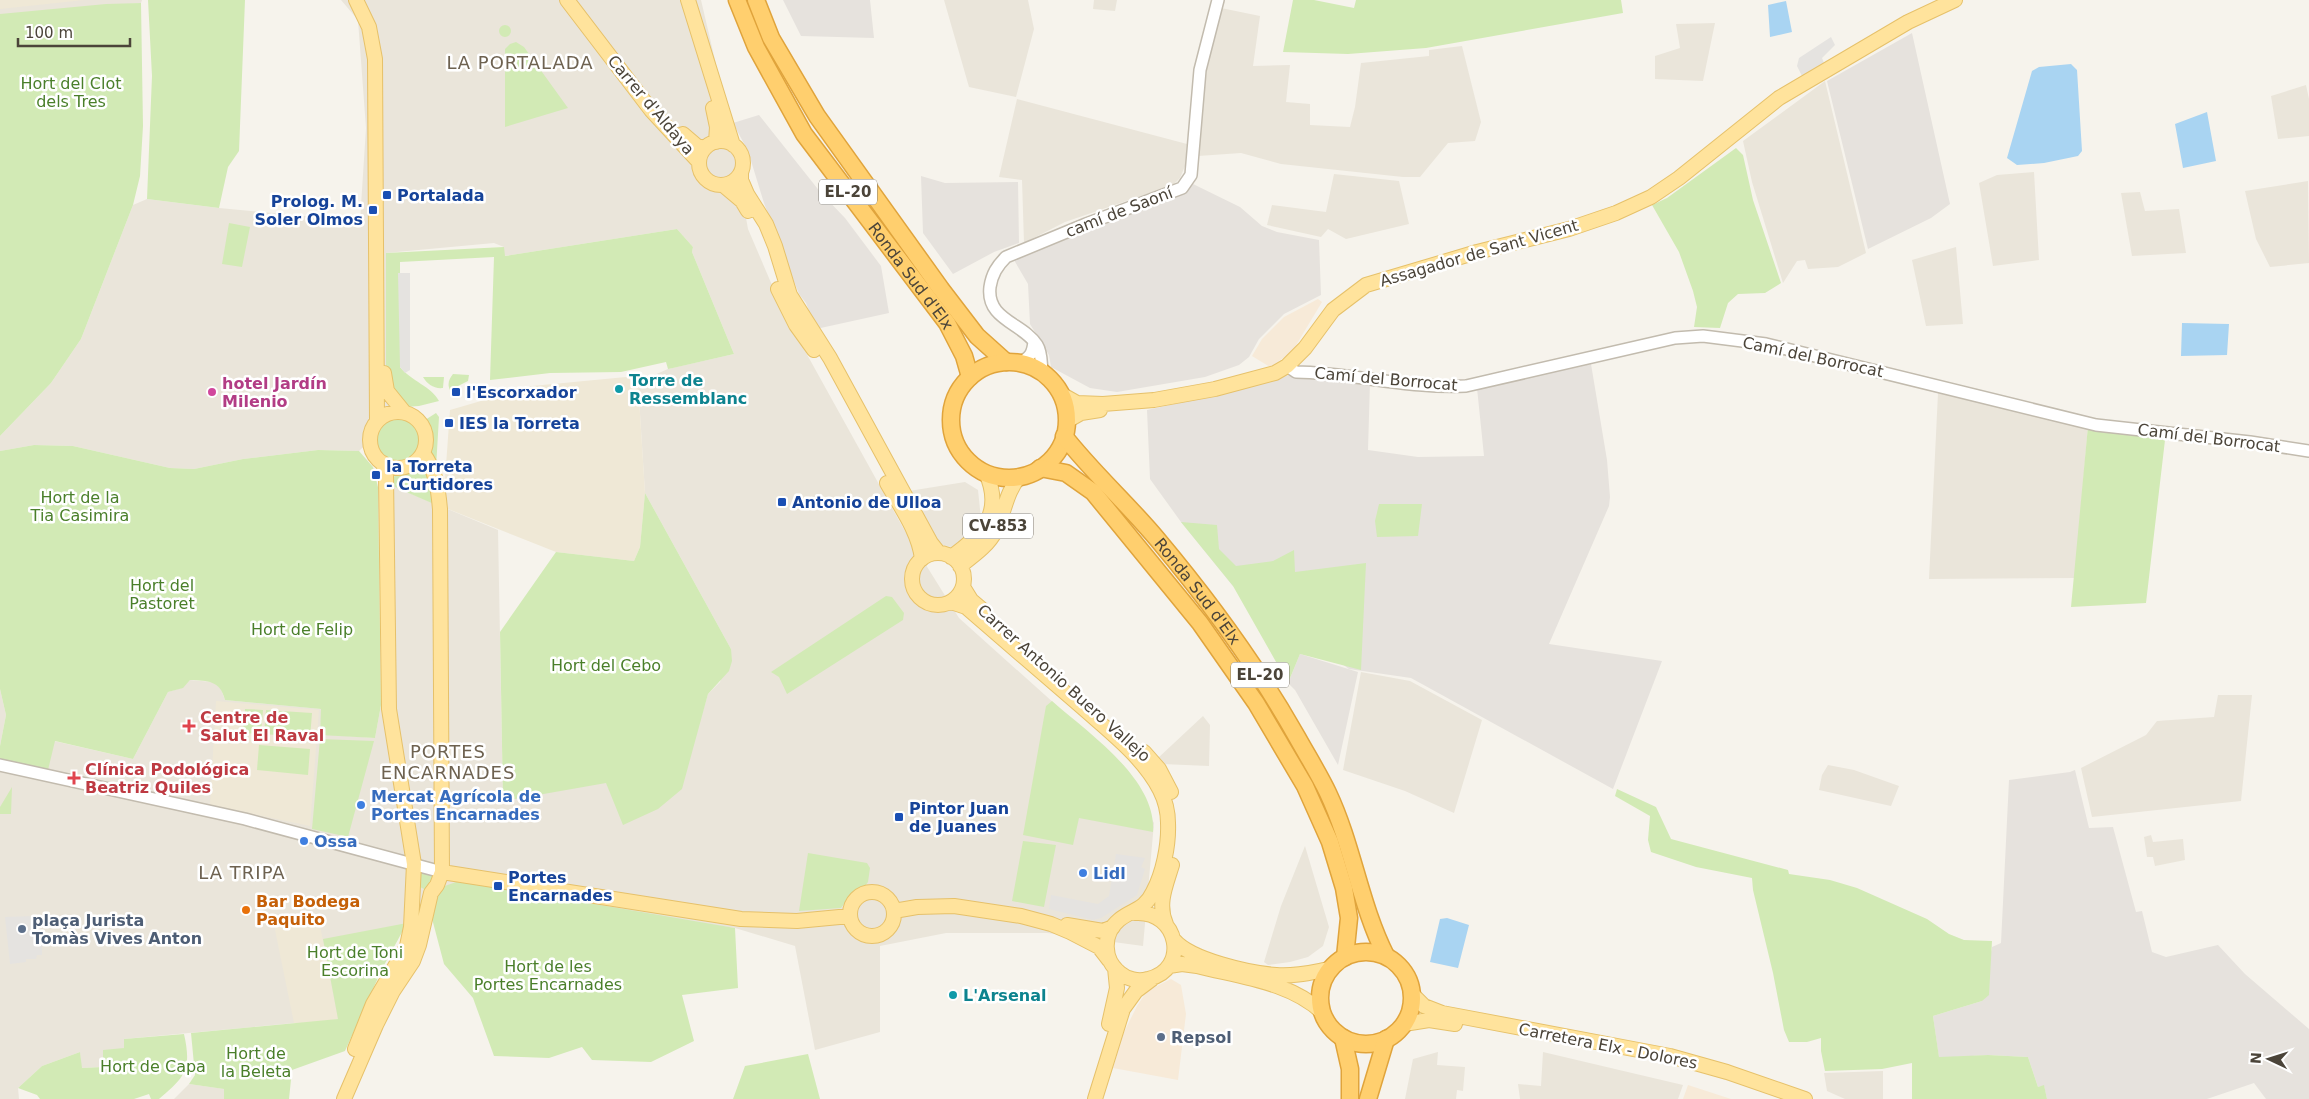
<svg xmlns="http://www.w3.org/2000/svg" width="2309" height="1099" viewBox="0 0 2309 1099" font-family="'DejaVu Sans',sans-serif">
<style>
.residential{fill:#eae5da}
.commercial{fill:#f7ead8}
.industrial{fill:#e6e2dd}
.education{fill:#efe8d6}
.green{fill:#d2eab5}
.parking{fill:#e5e3e0}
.water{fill:#a9d4f2}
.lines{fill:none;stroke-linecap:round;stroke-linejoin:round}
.minor-casing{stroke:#c2bbae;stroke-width:14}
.major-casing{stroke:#e6c16a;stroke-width:16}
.highway-casing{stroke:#e0a43c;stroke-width:19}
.minor{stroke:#fff;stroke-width:11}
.major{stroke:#ffe39c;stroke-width:14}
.highway{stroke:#ffcf6e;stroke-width:16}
.transit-dot{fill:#1a4fb4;stroke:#fff;stroke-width:2}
.culture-dot{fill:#0f9aa8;stroke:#fff;stroke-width:2}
.hotel-dot{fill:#d1479c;stroke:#fff;stroke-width:2}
.health-dot{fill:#e0444e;stroke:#fff;stroke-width:2}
.shop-dot{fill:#3f7fe0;stroke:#fff;stroke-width:2}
.food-dot{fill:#e8710a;stroke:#fff;stroke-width:2}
.service-dot{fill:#5c6f8a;stroke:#fff;stroke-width:2}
.labels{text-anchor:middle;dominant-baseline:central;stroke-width:5;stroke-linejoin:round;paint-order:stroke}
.shield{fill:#fff;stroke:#817c74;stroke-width:1}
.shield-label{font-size:15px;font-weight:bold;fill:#4b4439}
.park-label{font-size:16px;fill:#4a7f2a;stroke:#fff}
.street-label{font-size:16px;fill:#4b4439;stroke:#fff}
.transit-label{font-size:16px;font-weight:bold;fill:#164399;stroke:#fff;text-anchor:start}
.culture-label{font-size:16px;font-weight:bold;fill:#0d838f;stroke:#fff;text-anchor:start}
.hotel-label{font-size:16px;font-weight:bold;fill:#b23c85;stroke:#fff;text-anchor:start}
.health-label{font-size:16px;font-weight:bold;fill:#be3a42;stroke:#fff;text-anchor:start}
.shop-label{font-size:16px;font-weight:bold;fill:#366cbe;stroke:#fff;text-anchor:start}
.food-label{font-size:16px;font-weight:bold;fill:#c56008;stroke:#fff;text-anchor:start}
.service-label{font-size:16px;font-weight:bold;fill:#4e5e75;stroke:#fff;text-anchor:start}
.neighbourhood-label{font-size:18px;letter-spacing:1px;fill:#6e6250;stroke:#fff}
</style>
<rect width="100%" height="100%" fill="#f6f3ec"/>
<path class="residential" d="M0 0H142L141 3 0 15Z
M341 0H701L726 107 748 229 784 313 906 533 959 618 1123 765 1154 823 1143 946 1047 933H946L880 946V1032L815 1050 795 946 735 928 434 894 407 923 338 1019 124 1039V1048L103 1067 81 1068 80 1052 42 1066 18 1088 19 1099H0V760L54 741 133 759 168 692 181 688 190 680 213 682 221 689 225 700 322 709 320 734 375 738 381 705 378 487 390 485 498 530 503 801 702 714 708 694 720 682 731 649 645 493 638 382 668 369 734 354 692 252 693 247 677 229 504 256V247L494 243 386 253 405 407 359 451 318 450 243 459 194 469 170 468 73 446 34 445 0 451V436L51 383 81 339 133 205 147 199 219 208 360 221 366 128 358 20Z
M944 0H1028L1034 29 1016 97 969 87Z
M1094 0H1117L1115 11 1093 9Z
M1221 8 1260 16 1253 66 1290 65 1286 102 1310 104V125L1350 127 1355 107 1361 63 1429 56V50L1462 46 1481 122 1475 141 1448 143 1420 177H1403L1281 164 1241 153 1198 156 1207 68Z
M1715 23 1703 81 1655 79V56L1680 48 1676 24Z
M1825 81 1866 253 1838 267 1808 269 1805 260 1797 261 1783 283 1752 182 1743 141Z
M2306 85 2309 99V136L2278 139 2271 96Z
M1017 99 1187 144 1185 166 1180 178 1173 185 1065 222 1024 243 1022 180 999 177Z
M2034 172 2039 260 1993 266 1979 183 1997 175Z
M1334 174 1399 181 1409 224 1346 239 1328 229 1321 237 1267 225 1272 205 1326 212Z
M2308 181 2309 263 2270 267 2256 239 2245 191Z
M2140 192 2145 211 2179 209 2186 253 2132 256 2121 193Z
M1956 247 1963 324 1926 326 1912 260Z
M1938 393 2088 426 2075 578 1929 579Z
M965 482 978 490 981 519 975 530 962 542 951 547 943 545 933 536 909 491Z
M1361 672 1410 681 1482 720 1454 813 1405 791 1343 770Z
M0 689 6 715 0 746Z
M2218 695H2252L2241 801 2092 817 2081 768 2146 735 2157 721 2214 717Z
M1203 716 1210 725 1209 766 1162 764 1158 758Z
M1828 765 1854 770 1899 786 1891 806 1819 790 1822 775Z
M2151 835 2153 842 2183 839 2185 860 2155 866 2153 857H2147L2144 837Z
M1305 846 1329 927 1323 946 1308 957 1290 962 1268 965 1264 962 1281 906Z
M1438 1052 1437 1065 1465 1067 1463 1091 1457 1090 1456 1099H1405L1413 1059Z
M1543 1052 1615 1069 1683 1085 1678 1099H1520L1518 1084 1541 1086Z
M1883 1071V1099H1845L1827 1091 1824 1073Z
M189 1084 225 1089 224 1099H174Z"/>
<path class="commercial" d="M1318 299 1322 302 1292 352 1270 367 1252 356 1262 339 1284 317Z
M1171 979 1181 985 1186 1014 1178 1080 1113 1068 1123 1034 1137 1006 1147 991Z
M1688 1085 1731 1099H1683Z"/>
<path class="industrial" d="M783 0H870L874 38 801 36Z
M1912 33 1950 204 1931 218 1868 249 1827 81Z
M759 115 821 193 845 218 881 266 889 313 816 329 806 303 799 294 782 251 764 203 748 151 733 123Z
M921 176 945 183 1018 182 1019 243 994 252 953 274 923 233Z
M1193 184 1240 207 1262 226 1277 232 1319 240 1321 295 1284 314 1259 339 1249 357 1239 365 1205 377 1117 392 1090 388 1051 367 1049 355 1030 324 1028 284 1014 260 1178 195Z
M1591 364 1607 460 1610 497 1609 506 1549 644 1662 661 1613 789 1411 678 1349 669 1233 586 1181 522 1150 479 1147 410 1247 388 1284 375 1370 382 1368 450 1418 457 1484 456 1477 388Z
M1300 654 1358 672 1338 765 1295 690 1288 683Z
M2075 770 2089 828 2113 827 2136 912 2142 911 2152 952 2166 957 2218 945 2245 974 2309 1029V1099H2266L2254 1083 2207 1099H2047L2044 1086 2038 1087 2028 1057 1988 1055 1939 1058 1933 1016 1982 1001 1992 947 2001 943 2009 780 2070 772Z"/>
<path class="education" d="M0 0H84L0 9Z
M626 377 638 382 645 493 640 547 634 561 556 552 443 507 450 410 532 386Z
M216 701 319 710 310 826 210 805Z
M318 915 338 1019 305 1025 294 1023 274 925Z"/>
<path class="green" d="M148 0H245L239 151 228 167 219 208 147 199 152 76Z
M1293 0H1314L1354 8 1356 0H1621L1623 13 1426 48 1348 54 1283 52Z
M141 3 143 126 140 176 133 205 81 339 51 383 0 436V14L106 4Z
M499 31a6 6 0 1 1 12 0a6 6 0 1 1-12 0Z
M516 42 524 47 568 108 505 127V49L510 44Z
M1736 148 1743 155 1753 200 1781 283 1765 293 1738 294 1728 303 1720 328 1694 327 1697 307 1693 291 1679 252 1652 205 1667 198Z
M229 223 250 227 242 267 222 264Z
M677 229 693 247 692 252 734 354 673 368 668 369 666 362 621 372 550 373 490 380 494 257 400 262V367C411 381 431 386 439 401L419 406 405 407 397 400 386 375V253L504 247 505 256Z
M453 374 469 375 468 381 450 390C447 384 449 379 453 374Z
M423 377H444L443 388C434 389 427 384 423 377Z
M436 413 439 417 436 468C434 463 430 458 430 453 428 440 432 432 425 420Z
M376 440a23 23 0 1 1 46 0a23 23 0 1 1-46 0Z
M2088 426 2165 440 2146 603 2071 607Z
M34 445 73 446 170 468 194 469 243 459 318 450 359 451 373 467 378 487 381 705 375 738 320 735 321 709 225 700C220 680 208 681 190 680L183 688 168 692 133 759 55 741 48 770 0 760V746L6 715 0 689V451Z
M423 461 426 463 434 504 390 485C396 466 409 473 423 461Z
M645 493 731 649 732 661 729 671 708 694 682 789 658 809 623 825 606 783 503 801 500 632 556 552 634 561 640 547Z
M1379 504H1422L1418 536 1377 537 1375 521Z
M1181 522 1217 525 1219 549 1236 566 1273 561 1294 550 1295 572 1366 563 1361 670 1300 654 1288 683 1233 586Z
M886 596 892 597 904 613 903 620 787 694 779 677 771 672Z
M1052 701C1088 733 1157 779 1153 832L1079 818 1073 845 1023 835 1046 706Z
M245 709 263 710 261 734 243 733Z
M266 710 312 713 310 738 264 734Z
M320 739 374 741 348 837 312 829Z
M259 745 310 749 308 775 257 770Z
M12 787 11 814H0V807Z
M1617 789 1656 807 1671 839 1788 870 1789 874 1830 880 1857 888 1927 919 1949 934 1964 940 1992 941 1989 995 1982 1001 1933 1016 1939 1057 1988 1055 2028 1057 2038 1087 2044 1085 2047 1099H1912V1063L1882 1069 1825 1071 1821 1051V1038L1807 1042H1789L1784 1030 1773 973 1753 890 1752 878 1696 867 1651 852 1648 840 1650 816 1615 796Z
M1023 841 1056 845 1044 907 1012 901Z
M808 853 867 863 870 868 868 882 865 886 854 891 841 908 799 911Z
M424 872 434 877 426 890 418 886 419 874Z
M459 881 735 928 738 988 682 995 694 1041 651 1062 592 1060 582 1047 549 1058 494 1056 473 998 444 964 430 911 439 888Z
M407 923 382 969 345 1051 292 1070 289 1099H224V1089L189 1084 195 1075 191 1033 338 1019 323 939Z
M184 1034C192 1070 185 1077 159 1099H151L149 1094 134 1099H40L37 1095 18 1088 42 1066 80 1052 82 1068 103 1067V1050L124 1048V1039Z
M808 1054 820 1099H733L745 1066Z"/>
<path class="parking" d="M1831 37 1835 45 1822 58 1824 63 1802 76 1797 66 1799 58Z
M398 273H410V370L405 373 400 367Z
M1116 854 1145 858 1141 867 1145 869 1137 895 1101 918 1093 920 1049 909 1051 895 1098 904 1109 896Z
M36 916 38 941 42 942V955H37L36 959H26V962L10 964 5 917Z"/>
<path class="water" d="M1786 1 1792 32 1770 37 1768 5Z
M2071 64 2077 70 2082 151 2078 156 2044 163 2017 165 2007 158 2032 71 2039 67Z
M2207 112 2216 161 2183 168 2175 124Z
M2182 323 2229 324 2227 355 2181 356Z
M1447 918 1469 925 1458 968 1430 962 1440 919Z"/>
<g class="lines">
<defs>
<path id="minor" d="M1020 362C1030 358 1033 353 1034 341
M1287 366 1296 372C1353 373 1410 389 1466 386L1675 338 1703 336 1766 344 2096 425 2250 442 2309 451
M1042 372C1041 363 1042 353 1037 345 1023 323 986 320 990 287 992 274 997 266 1006 257L1086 224 1182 188 1191 175 1200 70 1218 0
M0 765 245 819 442 872"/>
<path id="major" d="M356 0 369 27 375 59 377 421
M567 0 651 110 699 162
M688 0 733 145
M713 108 717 127 716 142
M683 134 697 146 705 148
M699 163a22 22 0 1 1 44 0a22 22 0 1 1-44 0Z
M741 172V180L747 194 766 224 775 246 790 295 830 358 931 543 939 553
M723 185 742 201 748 211
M778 289 796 325 814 350
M384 373 387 391 404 412
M1061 394 1077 403 1103 404 1154 400 1215 389 1275 373 1287 366 1305 348 1333 310 1366 285 1477 252 1569 229 1616 213 1651 197 1679 178 1779 98 1908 22 1955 0
M370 440a28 28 0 1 1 56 0a28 28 0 1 1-56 0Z
M1067 421 1081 413 1100 410
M887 483C900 506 919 532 922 559
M912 579a26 26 0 1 1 52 0a26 26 0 1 1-52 0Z
M951 557C982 535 1004 513 986 473
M960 566C973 556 989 545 996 530 1005 511 1006 492 1020 476
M963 587 971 600 984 611
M951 602 966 607C1005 641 1044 674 1083 708 1110 732 1143 757 1160 790 1165 800 1168 812 1168 823 1169 845 1163 873 1153 892 1144 911 1132 909 1119 920 1102 934 1103 960 1120 973 1127 979 1138 982 1148 979 1190 970 1179 910 1135 913
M1144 752 1159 769 1171 792
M442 872 741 919 797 921 850 916
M850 914a22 22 0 1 1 44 0a22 22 0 1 1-44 0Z
M894 911 917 907 954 906 1021 916 1051 924 1070 932 1099 947 1109 960
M1166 924C1157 904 1166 885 1172 865
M1067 925 1103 931 1113 927
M1174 940C1191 960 1249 973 1276 975 1294 977 1313 972 1330 969
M1169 966 1182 964 1197 966C1240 977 1291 982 1323 1013
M1412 994 1424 1006 1442 1013 1670 1056 1727 1072 1805 1099
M1109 1024 1117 988 1115 968
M1404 1024 1429 1020 1455 1024
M355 1049 373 1004 407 946 411 927 414 864 389 709 386 476 383 463
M344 1099 376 1025 393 991 413 961 419 945 431 893 437 885 442 872 440 509C438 487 436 471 423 453
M1095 1099 1123 1009 1136 991 1152 979"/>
<g id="highway">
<path id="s1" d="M737 0 756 47 804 134 947 323 964 356 970 377"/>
<path d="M756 0 771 38 817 116 941 289 977 336 1006 362"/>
<circle cx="1009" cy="420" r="58"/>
<path id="s2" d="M1064 436C1093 473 1128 504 1158 540 1210 602 1257 666 1297 737 1307 755 1319 774 1328 793 1353 846 1360 905 1386 956"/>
<path d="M1040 468 1066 473 1093 492 1200 623 1256 703 1305 786 1330 842 1344 888 1349 918 1345 957"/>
<circle cx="1366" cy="998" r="46"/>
<path d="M1343 1038 1350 1069V1099"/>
<path d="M1368 1099 1386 1039"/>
</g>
</defs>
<use href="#minor" class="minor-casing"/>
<use href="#major" class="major-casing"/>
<use href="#highway" class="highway-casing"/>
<use href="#minor" class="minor"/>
<use href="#major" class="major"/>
<use href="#highway" class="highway"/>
</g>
<g class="transit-dot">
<rect x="382" y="190" width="10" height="10" rx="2.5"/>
<rect x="368" y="205" width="10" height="10" rx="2.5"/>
<rect x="451" y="387" width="10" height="10" rx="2.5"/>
<rect x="444" y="418" width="10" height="10" rx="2.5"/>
<rect x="371" y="470" width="10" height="10" rx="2.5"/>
<rect x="777" y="497" width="10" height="10" rx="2.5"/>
<rect x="894" y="812" width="10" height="10" rx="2.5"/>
<rect x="493" y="881" width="10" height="10" rx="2.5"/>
</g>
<g class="culture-dot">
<circle cx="619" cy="389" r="5"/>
<circle cx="953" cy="995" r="5"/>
</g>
<circle class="hotel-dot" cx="212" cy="392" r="5"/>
<g class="health-dot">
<path d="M186.5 718.5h5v5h5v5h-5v5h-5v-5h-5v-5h5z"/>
<path d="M71.5 770.5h5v5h5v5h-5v5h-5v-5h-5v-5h5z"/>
</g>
<g class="shop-dot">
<circle cx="361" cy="805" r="5"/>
<circle cx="304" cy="841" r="5"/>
<circle cx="1083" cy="873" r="5"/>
</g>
<circle class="food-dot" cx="246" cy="910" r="5"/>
<g class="service-dot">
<circle cx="22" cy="929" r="5"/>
<circle cx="1161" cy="1037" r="5"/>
</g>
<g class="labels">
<g class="shield">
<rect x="819" y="179.5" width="58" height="25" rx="4"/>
<rect x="963" y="513.5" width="70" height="25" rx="4"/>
<rect x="1231" y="662.5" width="58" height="25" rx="4"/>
</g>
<g class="shield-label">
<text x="848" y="192">EL-20</text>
<text x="998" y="526">CV-853</text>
<text x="1260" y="675">EL-20</text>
</g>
<g class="park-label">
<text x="71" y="83">Hort del Clot<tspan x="71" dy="18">dels Tres</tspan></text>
<text x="80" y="497">Hort de la<tspan x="80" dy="18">Tia Casimira</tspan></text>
<text x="162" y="585">Hort del<tspan x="162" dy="18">Pastoret</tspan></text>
<text x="302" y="629">Hort de Felip</text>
<text x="606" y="665">Hort del Cebo</text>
<text x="355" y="952">Hort de Toni<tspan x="355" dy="18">Escorina</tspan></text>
<text x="548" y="966">Hort de les<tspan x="548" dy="18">Portes Encarnades</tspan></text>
<text x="256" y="1053">Hort de<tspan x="256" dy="18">la Beleta</tspan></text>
<text x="153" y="1066">Hort de Capa</text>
</g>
<g class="street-label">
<text transform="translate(651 105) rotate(50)">Carrer d'Aldaya</text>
<text transform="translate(1119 212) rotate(-21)">camí de Saoní</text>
<text transform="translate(1479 253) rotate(-16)">Assagador de Sant Vicent</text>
<text stroke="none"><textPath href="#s1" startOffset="328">Ronda Sud d'Elx</textPath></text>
<text transform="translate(1813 357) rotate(12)">Camí del Borrocat</text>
<text transform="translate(1386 379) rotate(5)">Camí del Borrocat</text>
<text transform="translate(2209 438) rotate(7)">Camí del Borrocat</text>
<text stroke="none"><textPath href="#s2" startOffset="205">Ronda Sud d'Elx</textPath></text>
<text transform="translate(1064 683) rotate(42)">Carrer Antonio Buero Vallejo</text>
<text transform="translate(1608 1046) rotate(11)">Carretera Elx - Dolores</text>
</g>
<g class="transit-label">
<text x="397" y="195">Portalada</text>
<text x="363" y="201" text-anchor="end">Prolog. M.<tspan x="363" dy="18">Soler Olmos</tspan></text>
<text x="466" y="392">l'Escorxador</text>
<text x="459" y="423">IES la Torreta</text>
<text x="386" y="466">la Torreta<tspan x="386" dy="18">- Curtidores</tspan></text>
<text x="792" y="502">Antonio de Ulloa</text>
<text x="909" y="808">Pintor Juan<tspan x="909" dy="18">de Juanes</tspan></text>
<text x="508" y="877">Portes<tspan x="508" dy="18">Encarnades</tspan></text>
</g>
<g class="culture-label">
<text x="629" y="380">Torre de<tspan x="629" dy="18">Ressemblanc</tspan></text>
<text x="963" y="995">L'Arsenal</text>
</g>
<g class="hotel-label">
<text x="222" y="383">hotel Jardín<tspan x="222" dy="18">Milenio</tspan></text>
</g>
<g class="health-label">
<text x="200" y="717">Centre de<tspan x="200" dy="18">Salut El Raval</tspan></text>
<text x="85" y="769">Clínica Podológica<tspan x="85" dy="18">Beatriz Quiles</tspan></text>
</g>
<g class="shop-label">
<text x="371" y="796">Mercat Agrícola de<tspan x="371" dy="18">Portes Encarnades</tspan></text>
<text x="314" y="841">Ossa</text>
<text x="1093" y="873">Lidl</text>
</g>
<g class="food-label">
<text x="256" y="901">Bar Bodega<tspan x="256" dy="18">Paquito</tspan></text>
</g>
<g class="service-label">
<text x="32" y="920">plaça Jurista<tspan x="32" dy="18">Tomàs Vives Anton</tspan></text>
<text x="1171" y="1037">Repsol</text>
</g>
<g class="neighbourhood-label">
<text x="520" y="62">LA PORTALADA</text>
<text x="448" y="751">PORTES<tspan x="448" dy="21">ENCARNADES</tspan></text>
<text x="242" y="872">LA TRIPA</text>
</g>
</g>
<g transform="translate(2269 1059) rotate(274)" stroke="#ffffff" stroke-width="4" paint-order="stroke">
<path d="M0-4L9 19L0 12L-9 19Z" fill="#4b4439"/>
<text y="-8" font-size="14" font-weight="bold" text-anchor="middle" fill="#4b4439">N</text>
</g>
<path d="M18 38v8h112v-8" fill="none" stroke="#4b4439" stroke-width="2.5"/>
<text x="25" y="38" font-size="15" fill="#4b4439" stroke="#ffffff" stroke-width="4" paint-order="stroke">100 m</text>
</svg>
